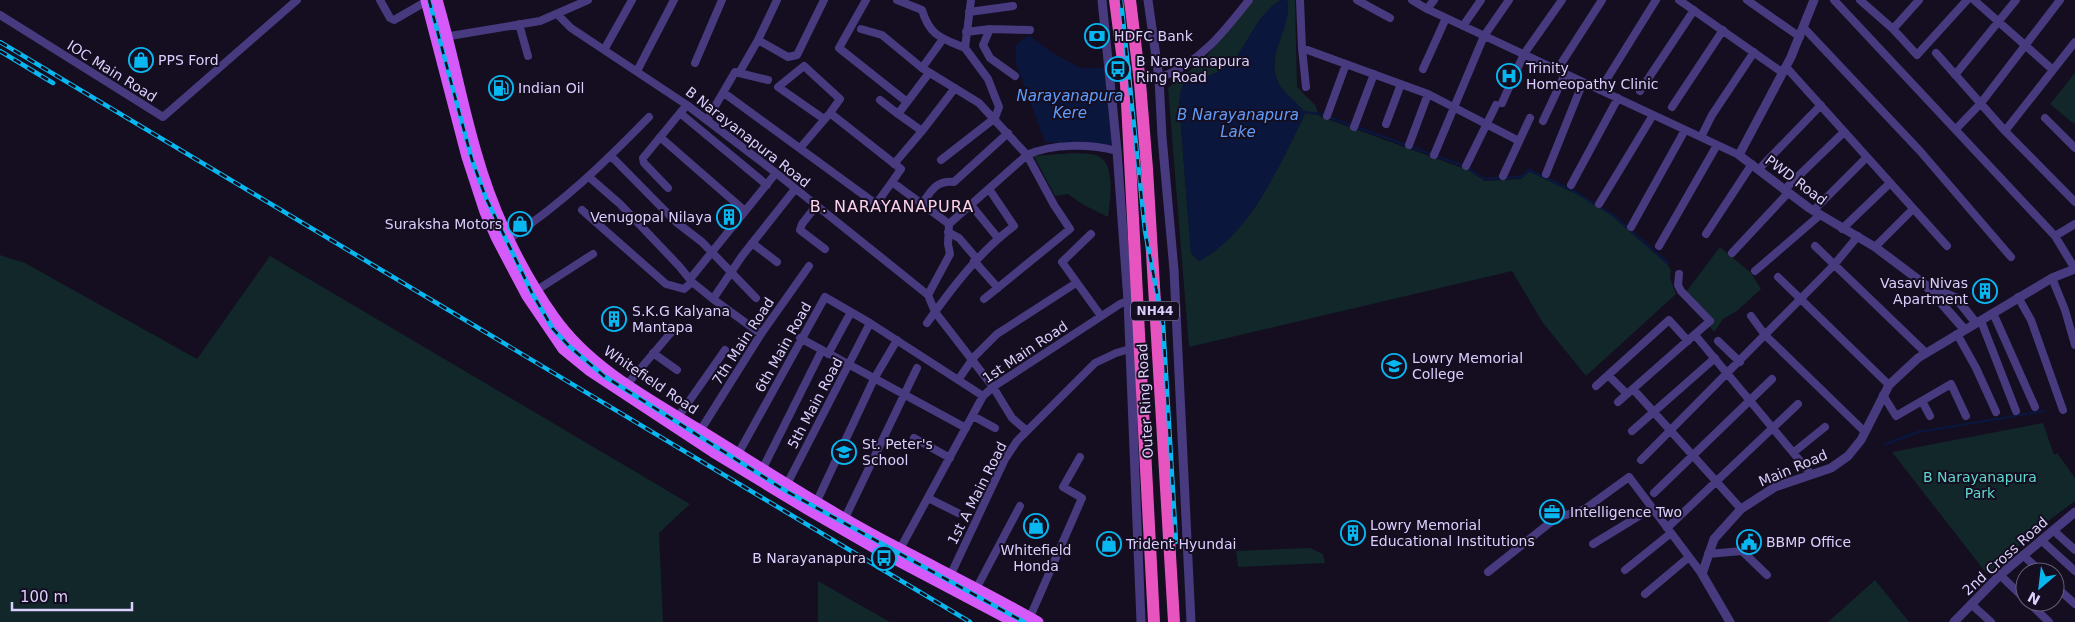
<svg xmlns="http://www.w3.org/2000/svg" width="2075" height="622" viewBox="0 0 2075 622" font-family="'DejaVu Sans',sans-serif">
<style>
.green{fill:#11272a}
.water{fill:#0b163c}
.lines{fill:none;stroke-linecap:round;stroke-linejoin:round}
.stream{stroke:#0b163c;stroke-width:2.5}
.minor{stroke:#473a7e;stroke-width:8}
.tertiary{stroke:#473a7e;stroke-width:9}
.primary{stroke:#d55af9;stroke-width:11}
.trunk{stroke:#e754c0;stroke-width:12}
.rail-casing{stroke:#09b7f0;stroke-width:4.5}
.rail{stroke:#140e20;stroke-width:2.5;stroke-dasharray:8;stroke-linecap:butt}
.labels{text-anchor:middle;dominant-baseline:central;stroke-width:4;stroke-linejoin:round;paint-order:stroke}
.shield{fill:#140e20;stroke:#9f95bb;stroke-width:1}
.shield-label{font-size:12px;font-weight:bold;fill:#dbcffd}
.poi-label{font-size:14px;fill:#dbcffd;stroke:#140e20;text-anchor:start}
.street-label{font-size:14px;fill:#dbcffd;stroke:#140e20}
.park-label{font-size:14px;fill:#5edacd;stroke:#140e20}
.water-label{font-size:15px;font-style:italic;fill:#619cf9;stroke:#140e20}
.quarter-label{font-size:16px;letter-spacing:1px;fill:#fdd1e7;stroke:#140e20}
</style>
<rect width="100%" height="100%" fill="#140e20"/>
<path class="green" d="M1254 0H1281C1257 14 1250 41 1233 61 1221 74 1201 79 1184 83L1179 102 1191 253 1199 261C1250 232 1280 164 1305 114 1298 102 1285 95 1279 84 1263 54 1293 29 1287 0H1295L1297 87 1316 106 1319 116 1468 170 1485 181 1521 179 1530 171 1577 194 1610 214 1667 264 1671 270 1670 278 1676 294 1586 376 1543 323 1512 271 1189 347 1168 88 1204 59Z
M2075 73V122L2074 124 2050 104Z
M1074 153C1081 154 1092 153 1098 156 1116 164 1110 201 1108 217L1082 204 1068 194 1055 196 1034 156Z
M1720 247 1751 273 1761 289 1738 310 1723 319 1714 332 1686 292Z
M0 255 25 263 197 359 270 256 690 504 659 533 663 622H0Z
M2043 423 2054 455 2057 453 2075 478V501L2044 524 1987 574 1892 452Z
M1310 548 1323 554 1325 563 1238 567 1236 551Z
M1875 580 1909 622H1828Z
M818 581 890 622H818Z"/>
<path class="water" d="M1281 0H1287C1293 30 1263 54 1279 84 1285 95 1298 102 1305 113 1279 167 1253 230 1200 261L1191 253 1179 102 1181 89 1184 83C1201 78 1221 74 1233 61 1250 41 1257 14 1281 0Z
M1029 35 1051 52 1081 68H1106L1113 145 1045 142 1016 64V45Z"/>
<g class="lines">
<path class="stream" d="M1303 112 1320 114 1464 166 1485 179 1521 177 1529 170 1577 193 1613 215 1668 263
M1886 444 1918 432 2044 411"/>
<path class="minor" d="M380 0 390 18 394 20 427 1
M866 0 839 48 907 102
M897 0 922 10C930 36 941 38 965 48
M1300 0 1302 48 1428 94 1519 141
M1357 0 1390 18
M1412 0 1427 9 1739 155
M1679 0 1783 73
M1747 0 1800 37
M1834 0 2055 236 2075 269
M1860 0 1893 29 1917 55 1967 0
M1974 0 2053 70
M1427 9 1434 0
M969 12 1013 6
M557 14 571 28 687 105 776 173 928 295 935 312 993 387 1012 418 1026 430
M0 15 163 117 297 0
M519 24 528 56
M1463 26 1481 0
M1804 28 1920 151 2011 257
M861 29 882 35 922 68 979 103 1027 155 1054 205 1070 229 984 299
M990 29 983 45 990 58 1015 76
M1893 29 1919 0
M966 32 990 29 1030 30
M444 37 540 21 588 0
M758 40 788 57 797 55 824 0
M1302 48 1306 87
M604 50 632 0
M1936 53 2005 131 2075 202
M695 63 722 0
M1786 67 1947 246
M922 68 943 39
M1423 69 1446 18
M1557 70 1602 0
M637 71 674 0
M739 73 758 40 777 0
M929 73 898 114 922 131 955 88
M1955 75 2016 0
M1159 78C1199 64 1224 32 1249 0
M1600 90 1656 0
M1640 91 1694 10
M724 93 876 204 892 182 949 224
M880 100 898 114
M1502 103 1524 54 1562 0
M687 105 680 113 767 185
M1672 107 1723 30
M1327 116 1346 64
M2045 118 2075 148
M824 119 778 87 804 66 840 99 830 113
M707 120 735 72 768 80
M1543 121 1565 74
M1386 124 1401 84
M1354 127 1374 74
M1956 129 1981 103 2060 0
M2005 131 2075 42
M660 137 745 211
M1701 137 1712 115 1754 52
M1409 145 1428 94
M801 147 830 113 901 169 892 182
M1434 155 1484 36 1509 0
M611 156 676 222 702 242 756 298
M941 160 995 118 999 107 988 79 965 48 971 0
M894 164 922 131
M1466 166 1496 105
M1759 169 1821 105
M1546 174 1583 82
M1503 176 1530 118
M589 177 620 204 679 266 692 282 713 299
M1571 185 1618 98
M668 188 644 163 643 158 680 113
M1784 190 1844 132
M922 204C931 191 936 180 954 182L1008 133
M1599 204 1653 115
M971 205 998 238
M816 206 802 224 800 230 825 249
M582 210 666 284 684 289 692 282
M1813 211 1867 157
M1631 227 1685 130
M1842 229 1890 183
M948 232 959 238 977 259
M1091 234 1062 262 1101 316
M1706 234 1752 164
M2055 236 2075 224
M509 239C564 202 603 164 649 117
M752 243 777 262
M1659 246 1717 145
M1815 246 1926 353
M1875 247 1913 209
M1732 253 1788 193
M974 261 998 288
M1755 271 1820 215
M1778 277 1889 385
M2052 278 2065 310 2075 345
M690 279 776 173
M537 290 593 254
M928 295 950 254 948 244 949 224 1027 155C1053 143 1091 144 1117 151
M2018 297 2031 320 2063 410
M1993 313 2035 407
M1751 316 1765 335 1865 432
M1981 321 2016 411
M927 323C952 288 979 252 1014 226L989 189
M761 334 713 299 742 256 795 189
M1957 334 1976 368 1996 412
M1695 335 1811 474
M800 338 966 428
M1718 341 1740 362
M653 353 677 370
M828 354 851 312
M1608 375 1627 394
M958 380 974 357 997 334 1076 283
M1596 386 1669 320 1688 341
M624 388 674 329
M1633 389 1741 509
M1883 395 1896 416 1951 384 1966 416
M1922 401 1930 416
M1618 402 1710 321 1681 291 1678 285 1679 274
M973 416 995 428
M678 417 725 350
M700 431 761 334 809 266
M1632 431 1715 358
M914 438 950 458
M1794 452 1825 427
M738 454 825 297 870 323 983 396
M1641 460 1834 265 1858 236
M762 470 822 350
M785 488 870 323
M1654 493 1772 379
M928 498 958 513
M816 503 874 379 897 340
M845 518 917 368
M1667 528 1798 404
M2053 530 2075 550
M2041 540 2075 571
M1593 544 1652 508
M900 549 983 396 993 387 1120 304 1128 301
M1708 554 1742 551 1767 575
M2023 555 2041 572
M1625 570 1671 533
M1488 572 1556 518 1585 509 1629 477 1702 574
M951 574 1005 459 1017 441 1095 363 1116 353 1130 349
M2000 575 2025 599
M2055 586 2075 604
M976 589 1020 506
M1645 594 1689 557
M2028 602 2049 622
M1971 604 1991 622
M1030 617 1082 498 1063 487 1080 457"/>
<path class="tertiary" d="M1102 0 1117 151 1128 301 1141 622
M1148 0 1159 78 1162 137 1174 270 1191 622
M1814 0 1791 57 1739 155 1809 208 1875 247 1927 286 1956 298 1976 323
M1928 288 1964 329
M1730 622 1702 574 1714 539 1741 509 1775 487 1831 468 1848 456 1861 440 1889 385 1918 358 2052 278 2075 269
M1954 622 2000 575 2075 512"/>
<path class="primary" d="M426 0 467 157 485 212 497 239 527 296 563 349 590 371 713 452 807 509 885 554 1014 622
M437 0C452 50 461 101 476 152 492 209 519 268 554 317 589 367 647 398 698 429 765 470 830 513 900 549 946 573 993 596 1038 622"/>
<path class="trunk" d="M1115 0 1126 84 1154 622
M1130 0 1140 83 1147 169 1174 622"/>
<defs>
<path id="rail" d="M429 0 472 160 486 198 532 293 553 329 569 346 604 376 786 491 1024 622
M1121 0 1145 231 1163 324 1176 542
M0 42 970 622
M0 51 53 83"/>
</defs>
<use href="#rail" class="rail-casing"/>
<use href="#rail" class="rail"/>
</g>
<defs>
<symbol id="bank-ring" viewBox="-11 -11 22 22"><circle r="9.5" fill="#140e20" stroke="#09b7f0" stroke-width="1.5"/><path d="M-6-4H6V4H-6ZM0-2.3a2.3 2.3 0 1 0 0 4.6a2.3 2.3 0 1 0 0-4.6Z" fill="#09b7f0"/></symbol>
<symbol id="shop-ring" viewBox="-11 -11 22 22"><circle r="9.5" fill="#140e20" stroke="#09b7f0" stroke-width="1.5"/><path d="M-5-2.5h2.3a2.7 3.5 0 0 1 5.4 0H5L5.5 6h-11ZM-1.5-2.5h3a1.5 2.3 0 0 0-3 0Z" fill="#09b7f0"/></symbol>
<symbol id="bus-ring" viewBox="-11 -11 22 22"><circle r="9.5" fill="#140e20" stroke="#09b7f0" stroke-width="1.5"/><path d="M-5-6H5V4H4V6H2V4H-2V6H-4V4H-5ZM-3.5-4V0h7V-4ZM-3.5 1.2v1.5H-2V1.2ZM2 1.2v1.5H3.5V1.2Z" fill="#09b7f0"/></symbol>
<symbol id="hospital-ring" viewBox="-11 -11 22 22"><circle r="9.5" fill="#140e20" stroke="#09b7f0" stroke-width="1.5"/><path d="M-5-5h3v3.5h4V-5h3V5h-3V1.5h-4V5h-3Z" fill="#09b7f0"/></symbol>
<symbol id="fuel-ring" viewBox="-11 -11 22 22"><circle r="9.5" fill="#140e20" stroke="#09b7f0" stroke-width="1.5"/><path d="M-5.5-6h7V0h2V4h1.3V-2.5L3-4.5l.8-.8L6-3V5H2.5V1h-1V6h-7ZM-4.2-4.7v3.2H.2V-4.7Z" fill="#09b7f0"/></symbol>
<symbol id="building-ring" viewBox="-11 -11 22 22"><circle r="9.5" fill="#140e20" stroke="#09b7f0" stroke-width="1.5"/><path d="M-4-6H4V6H1V3H-1V6H-4ZM-2.5-4.3h1.7v1.8h-1.7ZM.8-4.3h1.7v1.8H.8ZM-2.5-1h1.7V.8h-1.7ZM.8-1h1.7V.8H.8Z" fill="#09b7f0"/></symbol>
<symbol id="university-ring" viewBox="-11 -11 22 22"><circle r="9.5" fill="#140e20" stroke="#09b7f0" stroke-width="1.5"/><path d="M0-5L7-2L0 1L-7-2ZM-4 1L0 2.5L4 1V4Q0 6-4 4Z" fill="#09b7f0"/></symbol>
<symbol id="school-ring" viewBox="-11 -11 22 22"><circle r="9.5" fill="#140e20" stroke="#09b7f0" stroke-width="1.5"/><path d="M0-5L7-2L0 1L-7-2ZM-4 1L0 2.5L4 1V4Q0 6-4 4Z" fill="#09b7f0"/></symbol>
<symbol id="office-ring" viewBox="-11 -11 22 22"><circle r="9.5" fill="#140e20" stroke="#09b7f0" stroke-width="1.5"/><path d="M-6-3h4V-5.5h4V-3h4V5H-6ZM-1-4.5V-3h2v-1.5ZM-6 0V1H6V0Z" fill="#09b7f0"/></symbol>
<symbol id="civic-ring" viewBox="-11 -11 22 22"><circle r="9.5" fill="#140e20" stroke="#09b7f0" stroke-width="1.5"/><path d="M-.6-6.5H3V-4.5H.6V-3L4-1V1h2V6H-6V1h2V-1L-.6-3ZM-1.2 2.5V6h2.4V2.5Z" fill="#09b7f0"/></symbol>
</defs>
<g fill-rule="evenodd">
<use href="#bank-ring" x="1083" y="22" width="28" height="28"/>
<use href="#shop-ring" x="127" y="46" width="28" height="28"/>
<use href="#bus-ring" x="1104" y="55" width="28" height="28"/>
<use href="#hospital-ring" x="1495" y="62" width="28" height="28"/>
<use href="#fuel-ring" x="487" y="74" width="28" height="28"/>
<use href="#building-ring" x="715" y="203" width="28" height="28"/>
<use href="#shop-ring" x="506" y="210" width="28" height="28"/>
<use href="#building-ring" x="1971" y="277" width="28" height="28"/>
<use href="#building-ring" x="600" y="305" width="28" height="28"/>
<use href="#university-ring" x="1380" y="352" width="28" height="28"/>
<use href="#school-ring" x="830" y="438" width="28" height="28"/>
<use href="#office-ring" x="1538" y="498" width="28" height="28"/>
<use href="#shop-ring" x="1022" y="512" width="28" height="28"/>
<use href="#building-ring" x="1339" y="519" width="28" height="28"/>
<use href="#civic-ring" x="1735" y="528" width="28" height="28"/>
<use href="#shop-ring" x="1095" y="530" width="28" height="28"/>
<use href="#bus-ring" x="870" y="544" width="28" height="28"/>
</g>
<g class="labels">
<rect class="shield" x="1131" y="301.5" width="48" height="19" rx="4"/>
<g class="shield-label">
<text x="1155" y="311">NH44</text>
</g>
<g class="poi-label">
<text x="1114" y="36">HDFC Bank</text>
<text x="158" y="60">PPS Ford</text>
<text x="1136" y="61">B Narayanapura<tspan x="1136" dy="16">Ring Road</tspan></text>
<text x="1526" y="68">Trinity<tspan x="1526" dy="16">Homeopathy Clinic</tspan></text>
<text x="518" y="88">Indian Oil</text>
<text x="712" y="217" text-anchor="end">Venugopal Nilaya</text>
<text x="502" y="224" text-anchor="end">Suraksha Motors</text>
<text x="1968" y="283" text-anchor="end">Vasavi Nivas<tspan x="1968" dy="16">Apartment</tspan></text>
<text x="632" y="311">S.K.G Kalyana<tspan x="632" dy="16">Mantapa</tspan></text>
<text x="1412" y="358">Lowry Memorial<tspan x="1412" dy="16">College</tspan></text>
<text x="862" y="444">St. Peter's<tspan x="862" dy="16">School</tspan></text>
<text x="1570" y="512">Intelligence Two</text>
<text x="1370" y="525">Lowry Memorial<tspan x="1370" dy="16">Educational Institutions</tspan></text>
<text x="1766" y="542">BBMP Office</text>
<text x="1126" y="544">Trident Hyundai</text>
<text x="1036" y="550" text-anchor="middle">Whitefield<tspan x="1036" dy="16">Honda</tspan></text>
<text x="866" y="558" text-anchor="end">B Narayanapura</text>
</g>
<g class="street-label">
<text transform="translate(112 71) rotate(32)">IOC Main Road</text>
<text transform="translate(748 137) rotate(38)">B Narayanapura Road</text>
<text transform="translate(1796 180) rotate(37)">PWD Road</text>
<text transform="translate(743 341) rotate(-57)">7th Main Road</text>
<text transform="translate(783 347) rotate(-61)">6th Main Road</text>
<text transform="translate(1025 352) rotate(-34)">1st Main Road</text>
<text transform="translate(651 380) rotate(34)">Whitefield Road</text>
<text transform="translate(1145 401) rotate(-93)">Outer Ring Road</text>
<text transform="translate(815 403) rotate(-62)">5th Main Road</text>
<text transform="translate(1793 468) rotate(-23)">Main Road</text>
<text transform="translate(977 493) rotate(-63)">1st A Main Road</text>
<text transform="translate(2005 556) rotate(-42)">2nd Cross Road</text>
</g>
<g class="park-label">
<text x="1980" y="477">B Narayanapura<tspan x="1980" dy="16">Park</tspan></text>
</g>
<g class="water-label">
<text x="1070" y="96">Narayanapura<tspan x="1070" dy="17">Kere</tspan></text>
<text x="1238" y="115">B Narayanapura<tspan x="1238" dy="17">Lake</tspan></text>
</g>
<g class="quarter-label">
<text x="892" y="206">B. NARAYANAPURA</text>
</g>
</g>
<g transform="translate(2040 587) rotate(208)"><circle r="24" fill="#140e20" stroke="#645b78"/>
<path d="M0-4L9 19L0 12L-9 19Z" fill="#09b7f0"/>
<text y="-8" font-size="14" font-weight="bold" text-anchor="middle" fill="#dbcffd">N</text>
</g>
<path d="M12 602v8h120v-8" fill="none" stroke="#dbcffd" stroke-width="2.5"/>
<text x="20" y="602" font-size="15" fill="#dbcffd" stroke="#140e20" stroke-width="4" paint-order="stroke">100 m</text>
</svg>
